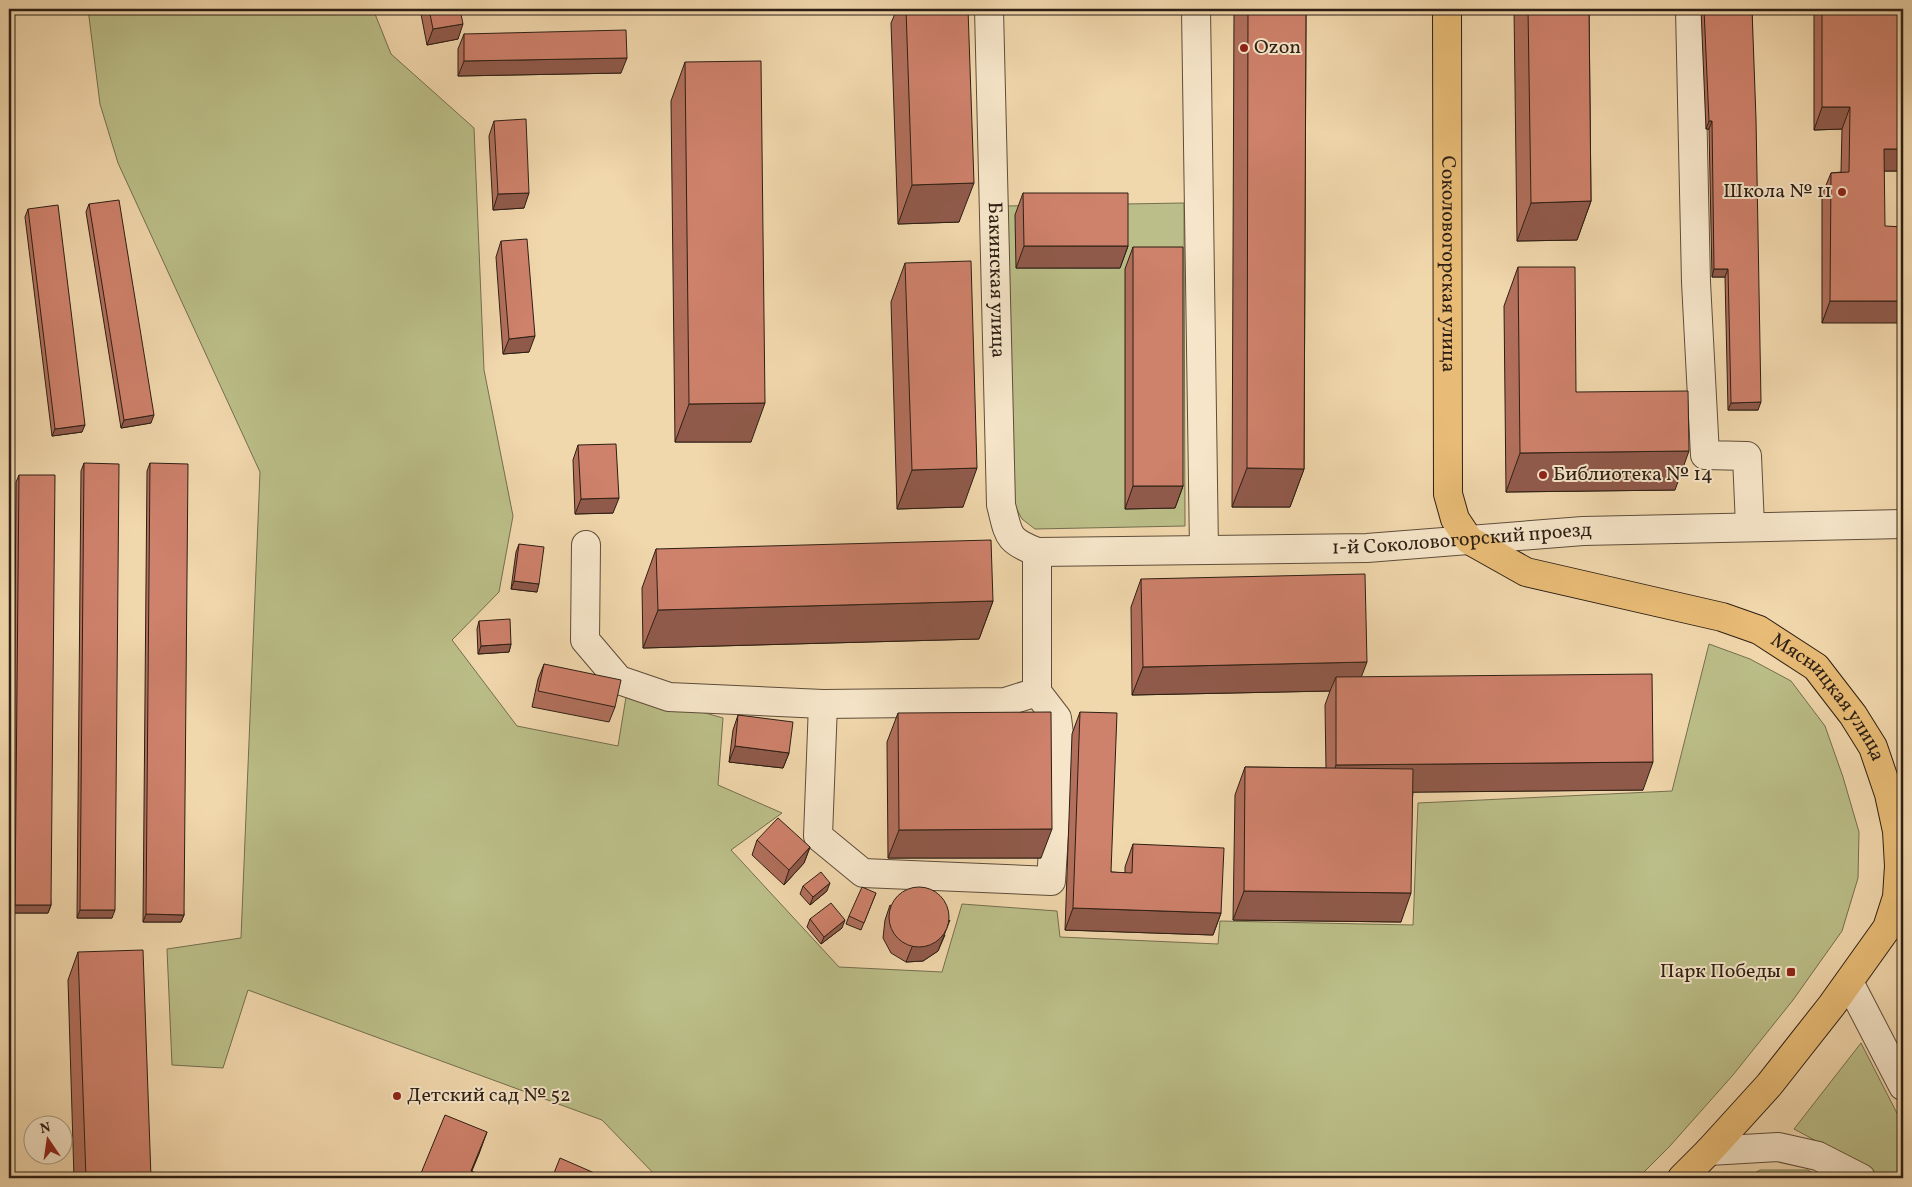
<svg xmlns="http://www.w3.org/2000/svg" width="1912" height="1187" viewBox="0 0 1912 1187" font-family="Vollkorn,serif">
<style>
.green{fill:#bbbe88;stroke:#746e4e}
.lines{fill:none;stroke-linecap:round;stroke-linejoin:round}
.minor-casing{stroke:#5e4d3a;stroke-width:30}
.major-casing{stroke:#2d1f14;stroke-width:30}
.minor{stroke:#f6e5c9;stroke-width:28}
.major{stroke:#e8bc76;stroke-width:28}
.wall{fill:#b16f5c;stroke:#2d1f14}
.shaded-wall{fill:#905a4b;stroke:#2d1f14}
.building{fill:#ce816b;stroke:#2d1f14}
.poi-dot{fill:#8f2418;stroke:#f6e5c9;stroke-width:2}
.labels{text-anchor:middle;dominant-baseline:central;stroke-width:4;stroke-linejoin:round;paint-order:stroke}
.poi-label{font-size:20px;fill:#2d1f14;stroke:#f6e5c9;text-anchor:start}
.street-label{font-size:20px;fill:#2d1f14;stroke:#f6e5c9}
</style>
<rect width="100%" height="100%" fill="#f1d7ac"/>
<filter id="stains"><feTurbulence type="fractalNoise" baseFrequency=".004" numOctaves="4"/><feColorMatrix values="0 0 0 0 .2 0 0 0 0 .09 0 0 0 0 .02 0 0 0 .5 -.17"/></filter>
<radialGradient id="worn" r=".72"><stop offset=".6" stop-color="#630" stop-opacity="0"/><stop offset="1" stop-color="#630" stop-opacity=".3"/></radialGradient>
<path class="green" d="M88 9H373L391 54 474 128 484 370 513 516 499 592 452 640 517 726 618 746 627 691 723 718 718 785 782 813 731 850 839 967 942 972 962 904 1057 911 1060 937 1218 944 1220 921 1413 925 1418 803 1672 791 1709 644 1750 659 1791 681 1825 726 1843 777 1859 832 1858 878 1842 931 1793 1000 1733 1075 1670 1146 1638 1178H658L602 1120 248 990 223 1068 172 1065 167 949 241 938 260 472 118 163 100 104Z
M1184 203 1185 526 1035 529 1022 519 1012 500 1007 206Z
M1861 1043 1903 1125V1178H1885L1794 1129Z
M1760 1170H1808L1821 1178H1746Z"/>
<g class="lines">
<defs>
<g id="minor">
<path id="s1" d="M989 9 1001 505C1009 535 1006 540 1037 552L1367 548 1583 531 1903 524"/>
<path d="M1196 9 1204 550"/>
<path d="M1690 9 1696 282 1705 455 1747 456 1750 526"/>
<path d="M586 545 585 640 619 680 669 697 823 704 1005 702 1037 692V552"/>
<path d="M823 704 818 836 863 873 1051 881 1060 742 1057 718 1037 692"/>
<path d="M1849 982 1903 1086"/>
<path d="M1709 1151 1778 1147 1818 1156 1861 1178"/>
</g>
<g id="major">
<path id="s2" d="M1447 9 1448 494 1455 519 1469 540 1526 572 1722 617 1759 630 1816 667 1853 715 1873 747 1889 794 1897 831 1899 866 1897 897 1887 928 1832 1005 1769 1085 1709 1151 1682 1178"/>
</g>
</defs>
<use href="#minor" class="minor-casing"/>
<use href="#major" class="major-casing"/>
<use href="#minor" class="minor"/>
<use href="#major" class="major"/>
</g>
<path class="wall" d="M420 9H460L458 39 427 45Z
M897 9H968L959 222 898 224 891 23Z
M1234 9H1306L1304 469 1290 507H1232Z
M1514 9H1589L1591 201 1577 240 1517 241Z
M1701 9H1752L1758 410H1728L1725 277H1712L1709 129H1706Z
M1814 9H1903V171H1884L1822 323V195L1831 173 1841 172 1842 129 1814 130Z
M464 34 621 73 458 76V49Z
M685 62 751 442H675L671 101Z
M494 121 524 208 493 210 489 136Z
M1023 193 1128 246 1120 268H1016L1015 215Z
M89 204 151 423 121 428 86 212Z
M28 209 82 432 52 436 25 217Z
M501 241 529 352 503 354 496 257Z
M1133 247 1183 486 1175 508 1125 509V269Z
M905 263 963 507 897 509 891 302Z
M1518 267 1576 392 1675 490 1506 492 1504 306Z
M578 445 613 513 575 514 573 460Z
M84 463 112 918H77L81 471Z
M150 463 184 915 181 922H143L147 471Z
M19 475 51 905 48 913H13L16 482Z
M519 544 537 592 511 589 516 552Z
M656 549 993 601 979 639 643 648 642 588Z
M1141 579 1361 677 1643 790 1413 792 1401 922 1233 920 1235 795 1245 767 1326 768 1325 705 1330 691 1132 695 1131 607Z
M479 621 511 644 509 652 478 654 477 629Z
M544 664 615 707 609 722 532 707 538 679Z
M1080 712 1111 872 1125 873V867L1133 844 1221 913 1213 935 1065 930 1072 734Z
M898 713 1041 858H888L887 742Z
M738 715 789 753 783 768 729 762 733 730Z
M757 840 810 847 804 863 784 885 752 855Z
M803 886 827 891 810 905 800 894Z
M876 893 861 930 846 924 849 916Z
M890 905 945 935 938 951 923 961 906 962 891 953 883 938 885 920Z
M810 919 842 928 821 944 807 927Z
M78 952 151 1178H74L68 980Z"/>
<path class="shaded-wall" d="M463 24 458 39 427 45 433 29Z
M627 58 621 73 458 76 464 61Z
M1822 107H1850L1842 129 1814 130Z
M1709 121H1712L1709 129H1706Z
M1884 149H1903V171H1876Z
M974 183 959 222 898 224 912 185Z
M529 193 524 208 493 210 498 194Z
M1591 201 1577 240 1517 241 1531 203Z
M1024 246H1128L1120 268H1016Z
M1714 269H1728L1725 277H1712Z
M1830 301H1903V323H1822Z
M535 336 529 352 503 354 509 339Z
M1761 402 1758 410H1728L1731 403Z
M765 403 751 442H675L689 404Z
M154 415 151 423 121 428 124 420Z
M85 425 82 432 52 436 55 429Z
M1689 451 1675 490 1506 492 1520 453Z
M977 468 963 507 897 509 912 470Z
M1247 468 1304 469 1290 507H1232Z
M1133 486H1183L1175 508 1125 509Z
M619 498 613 513 575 514 581 499Z
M514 581 539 584 537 592 511 589Z
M993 601 979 639 643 648 658 610Z
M511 644 509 652 478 654 481 646Z
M1367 662 1356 691 1336 677 1330 691 1132 695 1143 667Z
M735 746 789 753 783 768 729 762Z
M1653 762 1643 790 1326 793 1336 765Z
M1052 829 1041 858H888L899 830Z
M810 847 804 863 784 885 789 870Z
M830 883 827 891 810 905 813 897Z
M1244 891 1411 893 1401 922 1233 920Z
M15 905H51L48 913H13Z
M1073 908 1221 913 1213 935 1065 930Z
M80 910H115L112 918H77Z
M146 914 184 915 181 922H143Z
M845 920 842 928 821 944 824 937Z
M950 920 938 951 923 961 906 962 912 947Z
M487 1132 479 1154 469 1178H468Z"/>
<path class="building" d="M429 9H460L463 24 433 29Z
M906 9H968L974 183 912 185Z
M1248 9H1306L1304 469 1247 468Z
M1528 9H1589L1591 201 1531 203Z
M1704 9H1752L1756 119 1761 402 1731 403 1728 269H1714L1712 121H1709Z
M1822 9H1903V149H1884L1885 226 1903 227V301H1830L1831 173 1849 172 1850 107H1822Z
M626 30 627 58 464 61V34Z
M761 61 765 403 689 404 685 62Z
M526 119 529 193 498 194 494 121Z
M1023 193H1128V246H1024Z
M119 200 154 415 124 420 89 204Z
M58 205 85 425 55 429 28 209Z
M527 239 535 336 509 339 501 241Z
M1133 247H1183V486H1133Z
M971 261 977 468 912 470 905 263Z
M1518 267H1575L1576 392 1688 391 1689 451 1520 453Z
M616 444 619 498 581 499 578 445Z
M84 463 119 464 115 910H80Z
M150 463 188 464 184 915 146 914Z
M19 475H55L51 905H15Z
M991 540 993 601 658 610 656 549Z
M519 544 544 547 539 584 514 581Z
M1365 574 1367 662 1143 667 1141 579Z
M510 619 511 644 481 646 479 621Z
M544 664 621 680 615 707 538 691Z
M1652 674 1653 762 1336 765V677Z
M1051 712 1052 829 899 830 898 713Z
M1080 712 1117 713 1111 872 1132 873 1133 844 1224 848 1221 913 1073 908Z
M738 715 793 722 789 753 735 746Z
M1245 767 1413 769 1411 893 1244 891Z
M778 818 810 847 789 870 757 840Z
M821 872 830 883 813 897 803 886Z
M889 917a30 30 0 1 1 60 0a30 30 0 1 1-60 0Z
M862 887 876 893 864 923 849 916Z
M831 903 845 920 824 937 810 919Z
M143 950 151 1178H86L78 952Z
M445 1115 487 1132 471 1171 490 1178H419Z
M560 1158 599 1175 598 1178H552Z"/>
<g class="poi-dot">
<circle cx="1244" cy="48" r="5"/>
<circle cx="1842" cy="192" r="5"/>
<circle cx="1543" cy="475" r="5"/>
<rect x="1786" y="967" width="10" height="10" rx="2.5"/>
<circle cx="397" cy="1096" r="5"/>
</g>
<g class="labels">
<g class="poi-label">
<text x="1254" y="48">Ozon</text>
<text x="1832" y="192" text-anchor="end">Школа № 11</text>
<text x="1553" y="475">Библиотека № 14</text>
<text x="1781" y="972" text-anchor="end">Парк Победы</text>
<text x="407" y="1096">Детский сад № 52</text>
</g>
<g class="street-label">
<text stroke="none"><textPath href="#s2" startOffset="255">Соколовогорская улица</textPath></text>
<text stroke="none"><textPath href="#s1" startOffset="271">Бакинская улица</textPath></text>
<text stroke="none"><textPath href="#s1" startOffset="985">1-й Соколовогорский проезд</textPath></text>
<text stroke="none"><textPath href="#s2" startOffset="940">Мясницкая улица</textPath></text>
</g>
</g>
<rect width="1912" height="1187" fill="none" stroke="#f1d7ac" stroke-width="30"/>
<rect x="10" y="10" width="1892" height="1167" fill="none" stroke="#2d1f14" stroke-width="2.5"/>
<rect x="15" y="15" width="1882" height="1157" fill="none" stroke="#2d1f14"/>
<g transform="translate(48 1140) rotate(347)"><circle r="24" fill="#f6e5c9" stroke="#a69681"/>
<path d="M0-4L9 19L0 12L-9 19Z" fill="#8f2418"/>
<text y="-8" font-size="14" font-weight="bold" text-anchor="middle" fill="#2d1f14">N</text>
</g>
<rect width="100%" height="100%" filter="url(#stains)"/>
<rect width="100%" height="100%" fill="url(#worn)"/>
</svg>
